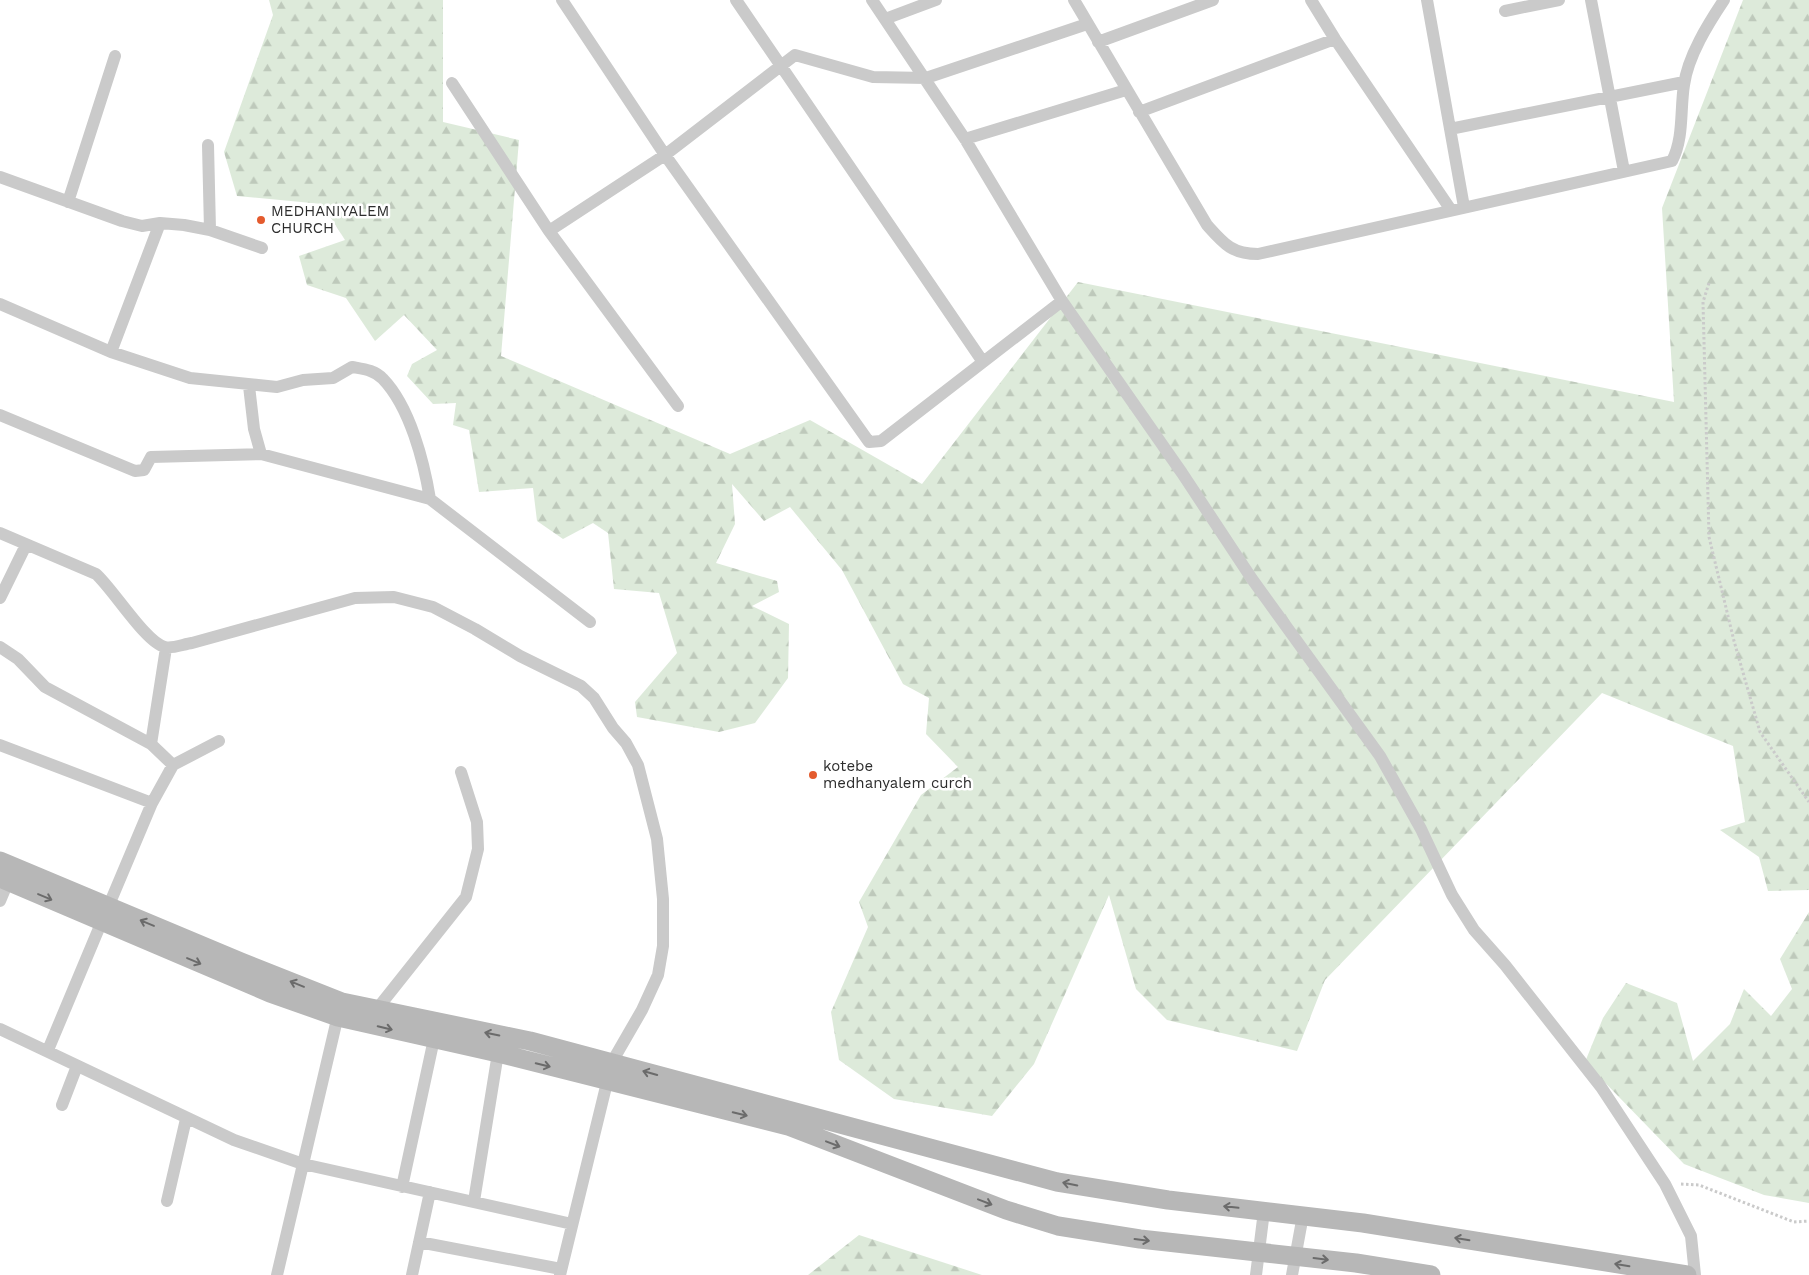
<svg xmlns="http://www.w3.org/2000/svg" width="1809" height="1275" viewBox="0 0 1809 1275" font-family="'Work Sans',sans-serif">
<style>
.forest{fill:url(#forest-firs)}
.lines{fill:none;stroke-linecap:round;stroke-linejoin:round}
.path{stroke:#cacaca;stroke-width:3;stroke-dasharray:2.5 2.5;stroke-linecap:butt}
.street{stroke:#cacaca;stroke-width:12}
.secondary{stroke:#b7b7b7;stroke-width:19}
.oneway{stroke:#6b6b6b}
.poi-dot{fill:#e45b2e;stroke:#fff;stroke-width:2}
.labels{text-anchor:middle;dominant-baseline:central;stroke-width:5;stroke-linejoin:round;paint-order:stroke}
.poi-label{font-size:15px;fill:#2d2d2d;stroke:#fff;text-anchor:start}
</style>
<defs>
<pattern id="forest-firs" width="22" height="20" patternUnits="userSpaceOnUse" patternTransform="scale(1.25)"><rect width="22" height="20" fill="#ddeada"/><path d="M5 1l3.5 6h-7zM16 11l3.5 6h-7z" fill="#bec9bb"/></pattern>
</defs>
<rect width="100%" height="100%" fill="#fff"/>
<path class="forest" d="M269 0H443V122L519 140 501 356 730 454 810 420 922 484 1078 282 1674 402 1662 208 1743 0H1809V890L1768 891 1759 857 1720 830 1745 822 1733 746 1602 693 1325 980 1297 1051 1167 1020 1136 989 1109 895 1034 1064 992 1116 894 1099 839 1060 831 1012 868 927 859 902 921 795 958 767 926 734 929 698 903 684 842 570 790 507 764 521 732 484 735 524 716 563 777 581 779 592 752 606 789 624 788 678 755 723 719 732 637 717 635 702 677 653 659 593 614 589 608 533 593 523 563 539 537 521 533 488 479 492 469 430 453 425 456 403 433 404 407 376 412 364 437 350 404 315 375 341 346 298 307 285 299 256 345 240 322 204 237 196 224 152 273 15Z
M1809 912V1203L1764 1195 1684 1164 1585 1062 1603 1018 1626 983 1677 1003 1693 1061 1730 1024 1744 989 1771 1016 1792 989 1780 959Z
M859 1235 982 1275H808Z"/>
<g class="lines">
<path class="path" d="M1709 283 1703 302 1709 537 1734 641 1760 732 1809 802
M1681 1184 1699 1185 1794 1222 1809 1221"/>
<path class="street" d="M562 0 665 155 869 442 881 441 1062 301
M736 0 983 362
M872 0 965 139 1062 301 1182 473 1252 579 1380 756 1421 829 1452 895 1474 930 1505 965 1601 1087 1665 1184 1691 1236 1695 1275
M1074 0 1207 225C1224 244 1232 254 1258 254L1672 161C1684 138 1680 110 1684 85 1688 56 1708 24 1724 0
M1311 0 1335 39 1451 210
M1427 0 1464 207
M1591 0 1624 171
M1505 11 1559 0
M885 19 936 0
M1098 42 1213 0
M452 83 549 231 678 406
M1139 112 1335 39
M1450 129 1684 82
M965 139 1126 90
M208 145 210 230
M0 177 122 221 142 226 160 223 184 225 210 230 262 248
M68 202 115 56
M549 231 665 155 795 55 873 77 926 78 1087 24
M0 304 111 352 190 378 277 387 303 380 333 378 352 367C363 369 375 370 383 379 410 407 424 462 430 499
M111 352 160 223
M249 386 254 429 261 454
M0 415 135 471 144 470 151 457 261 454 430 499 590 622
M0 533 96 574C113 589 146 643 165 647 172 649 184 644 192 643L355 598 394 597 433 607 475 629 520 656 581 686 594 698 613 728 626 743 638 765 657 839 663 899V946L658 975 642 1010 612 1062 560 1275
M0 598 26 545
M0 647 18 659 45 687 151 744 173 765
M151 744 166 648
M0 745 152 803
M0 901 8 882
M109 905 152 803 173 765 219 741
M377 1009 466 897 478 849 477 822 461 772
M0 1029 234 1140 303 1164 572 1224
M48 1050 102 921
M62 1105 77 1066
M402 1187 434 1039
M167 1201 186 1119
M474 1201 498 1053
M419 1242 561 1269
M277 1275 339 1011
M412 1275 430 1192
M1256 1275 1264 1211
M1292 1275 1303 1215"/>
<path class="secondary" d="M0 861 241 962 342 1002 530 1041 1057 1182 1168 1200 1363 1223 1687 1275
M0 878 270 993 338 1017 498 1053 788 1126 1006 1210 1058 1226 1140 1239 1356 1263 1431 1275"/>
</g>
<defs><path id="oneway-shaft" d="M-6 0H5M1.5-3L5.5 0L1.5 3" fill="none" stroke-width="1.6" stroke-linecap="round" stroke-linejoin="round" transform="scale(1.25)"/></defs>
<g class="oneway">
<use href="#oneway-shaft" transform="translate(45 897) rotate(23)"/>
<use href="#oneway-shaft" transform="translate(147 923) rotate(-157)"/>
<use href="#oneway-shaft" transform="translate(194 961) rotate(23)"/>
<use href="#oneway-shaft" transform="translate(297 984) rotate(-158)"/>
<use href="#oneway-shaft" transform="translate(385 1028) rotate(13)"/>
<use href="#oneway-shaft" transform="translate(492 1034) rotate(-168)"/>
<use href="#oneway-shaft" transform="translate(543 1065) rotate(14)"/>
<use href="#oneway-shaft" transform="translate(650 1073) rotate(-164)"/>
<use href="#oneway-shaft" transform="translate(740 1114) rotate(14)"/>
<use href="#oneway-shaft" transform="translate(833 1144) rotate(21)"/>
<use href="#oneway-shaft" transform="translate(1070 1184) rotate(-169)"/>
<use href="#oneway-shaft" transform="translate(985 1202) rotate(21)"/>
<use href="#oneway-shaft" transform="translate(1231 1207) rotate(-174)"/>
<use href="#oneway-shaft" transform="translate(1462 1239) rotate(-171)"/>
<use href="#oneway-shaft" transform="translate(1142 1240) rotate(7)"/>
<use href="#oneway-shaft" transform="translate(1321 1259) rotate(7)"/>
<use href="#oneway-shaft" transform="translate(1622 1265) rotate(-171)"/>
</g>
<g class="poi-dot">
<circle cx="261" cy="220" r="5"/>
<circle cx="813" cy="775" r="5"/>
</g>
<g class="labels">
<g class="poi-label">
<text x="271" y="211">MEDHANIYALEM<tspan x="271" dy="17">CHURCH</tspan></text>
<text x="823" y="766">kotebe<tspan x="823" dy="17">medhanyalem curch</tspan></text>
</g>
</g>
</svg>
